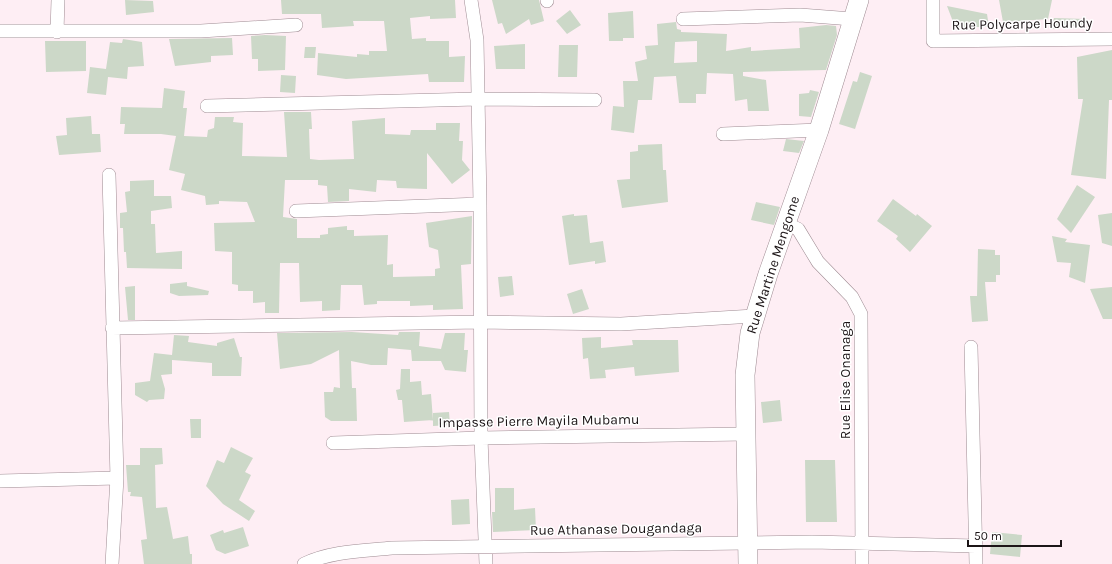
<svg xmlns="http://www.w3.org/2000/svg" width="1112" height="564" viewBox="0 0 1112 564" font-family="Karla,sans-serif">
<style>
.building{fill:#ccd8c8;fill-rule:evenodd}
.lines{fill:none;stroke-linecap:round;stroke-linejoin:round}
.street-casing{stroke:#9f8c93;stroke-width:14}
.secondary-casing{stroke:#9f8c93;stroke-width:20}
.street{stroke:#fff;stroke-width:13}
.secondary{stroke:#fff;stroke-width:19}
.labels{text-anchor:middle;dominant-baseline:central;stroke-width:3;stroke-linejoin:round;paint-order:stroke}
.street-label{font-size:14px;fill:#1c1517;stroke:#fff}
</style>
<rect width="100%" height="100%" fill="#feeef4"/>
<path class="building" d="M125 0 153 1 154 12 126 15Z
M281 0H455L456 18 430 19V16L410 18 412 39 426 38V41H449V57L465 56 464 82H429L428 74 346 79 317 75 318 53 357 57V54L369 55V51H387L384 21H353L354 26 322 28 321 14H282Z
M492 0H539L544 21 531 25 529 19 506 34 502 23 498 24Z
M999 0H1052L1048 19 1003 22Z
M947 6 987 14 989 27H955Z
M570 10 581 25 567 34 556 21Z
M633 11 634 38H623V41H609L608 13Z
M1054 18 1086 19V24L1051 29Z
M676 22 677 29 681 30V32L727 34 726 51 751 47V51L800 48 799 28 826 25 836 26 837 35 826 70 743 72V76L766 80 769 111H748L747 99 735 101 733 74 707 73 706 94H696V103H679L676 76 654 77 652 100H638L634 133 611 130 613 106 624 107 623 81H638L635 62 647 59 645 46 658 45 657 24ZM697 41V62L674 63 675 42Z
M265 35 286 36 285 70 258 71V59H252L251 36Z
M232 38 233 55 211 56V62L175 66 169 39Z
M123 39 142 42 144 66 128 67 127 79 108 77 106 95 87 93 90 67 106 69 110 42 122 43Z
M45 41H86V71L46 72Z
M525 44V69H496L494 46Z
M559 45H578L577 77H558Z
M305 47H316L315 58H304Z
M1112 50V100H1109L1106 179 1071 175 1083 99H1078L1077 57Z
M860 72 872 76 855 129 839 124 853 81 857 82Z
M281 75 296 76 295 93 280 92Z
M164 88 185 91 183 108H187L184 136 207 137 208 130 214 128 215 117H234L233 122 243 123 242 156 287 157 284 112H311L312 129H309L310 159 319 160 354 159 352 121 385 118V134L410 135 411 130H436V123H460L459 141H463L462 160 470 170 452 184 427 153V189L397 188 396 181 377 180 376 192 349 189V201L328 202 327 186 318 185V180H285L283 217 297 219V238H320V235L328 234V228L347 226V230H354V236L388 235 387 265 393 264V277L435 276V269L440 268 438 250 429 247 426 223 472 216 471 264 461 265 463 309 433 310V305L410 306V301H377V304L364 305 362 285H341L340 310 322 311V301L300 302 299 263H280L279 313H265V302L253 303V291H238V285L232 284V252L215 251 214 223 255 222 247 202 219 201V204L206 205 205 196 181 190 185 174 169 170 176 136 161 134H124L125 124H120L121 107 162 108Z
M810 90 819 92 811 117 799 116V94L809 93Z
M91 116 92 134H100L101 152 59 155 56 136 67 135 66 118Z
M786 139 804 141 799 153 783 151Z
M662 144 663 170H666L668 202 622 208 617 180 630 179V152L638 151V145Z
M154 180V196H171L172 208 151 211V224H155L156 253 182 251V269L127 268 126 252H124L123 228H120V213L127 212 125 192 130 191V181Z
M1077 185 1095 197 1071 233 1057 219Z
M893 199 916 216 917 214 932 226 910 252 896 239 898 236 877 221Z
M756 202 780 207 774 225 751 220Z
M1112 213V246L1102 243 1098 215Z
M574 214V216L587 215 590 243 603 241 606 262 595 264V261L569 265 562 216Z
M1052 236 1067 239 1065 242 1090 245 1085 283 1069 277 1071 263 1057 262Z
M978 249 995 250V255H1000V275H996V282H985L988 321 972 322 970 296H977Z
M512 276 514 295 500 297 498 277Z
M187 282V286L209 291 208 295 179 296 170 293V284Z
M135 286V320H128L125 287Z
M1112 287V319H1103L1090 289Z
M582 289 589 309 573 314 567 294Z
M352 332 398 335 399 332H420L419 346 441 349 445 333H465L464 350H468L466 372 445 370 441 361H412L411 350 388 348 387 365H371L351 361 352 388H356L357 421H331L325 417 324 392H333L334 387 340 388 339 350 311 364 280 369 277 333Z
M174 335 189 336 188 342 217 346V343L234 338 240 357H242L241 376H212V363L172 360V374L161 375 165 389 164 399 149 400 147 402 135 395V383L150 381 154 353 172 355Z
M601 337V348L633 345 632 340H678L679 372 635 376 634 367 605 370 606 378 590 379 588 358 583 359 582 338Z
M401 369H410V382L421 381 422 395 431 394 433 420 404 422 402 400H398L396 390 400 389Z
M780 400 782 421 763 423 761 402Z
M449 412 450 425 433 426V413Z
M190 419H201V438H191Z
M231 447 253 458 245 472 251 475 239 500 255 511 249 521 223 504 206 486 217 460 224 463Z
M140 448H162L163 464 155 465 156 508 167 507 173 539 188 536 190 554H192V564H144L141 540 147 539 142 497 130 496 131 492H128L126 465H140Z
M805 460H835L837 522H806Z
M495 488H514V510L535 508 536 530 493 532 492 512H495Z
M469 499 470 524 452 525 451 500Z
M243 527 249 546 225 554 216 550 210 535 223 530 224 533Z
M992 532 1022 535 1020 557 990 554Z"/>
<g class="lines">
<defs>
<path id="street" d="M471 0 477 40 480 204 481 438 486 564
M547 0V1
M933 0V41L1112 39
M683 19 800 15 852 19
M0 31H201L296 25
M57 32 58 0
M207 106 477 99 595 100
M723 134 819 130
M109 175 117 478 112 564
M296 211 480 204
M787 224 798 229 818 262 852 297 861 314 862 564
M112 328 480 322 621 324 754 316
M971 347 976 564
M333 443 481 438 746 434
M0 481 117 478
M304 564C332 551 362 551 392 548L812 542 976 546"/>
<path id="secondary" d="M748 564 745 375 750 333 768 274 819 130 859 0"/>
</defs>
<use href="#street" class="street-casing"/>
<use href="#secondary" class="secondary-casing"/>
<use href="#street" class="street"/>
<use href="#secondary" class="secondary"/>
</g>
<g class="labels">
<g class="street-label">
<text transform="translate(1022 24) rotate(-1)">Rue Polycarpe Houndy</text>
<text transform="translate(773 265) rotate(-72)">Rue Martine Mengome</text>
<text transform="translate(845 380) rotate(-90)">Rue Elise Onanaga</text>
<text transform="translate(539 421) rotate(-1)">Impasse Pierre Mayila Mubamu</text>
<text transform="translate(616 529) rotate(-1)">Rue Athanase Dougandaga</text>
</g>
</g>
<path d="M968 540v6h93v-6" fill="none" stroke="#1c1517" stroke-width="2"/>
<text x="974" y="540" font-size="12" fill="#1c1517" stroke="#ffffff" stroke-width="3" paint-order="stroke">50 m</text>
</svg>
